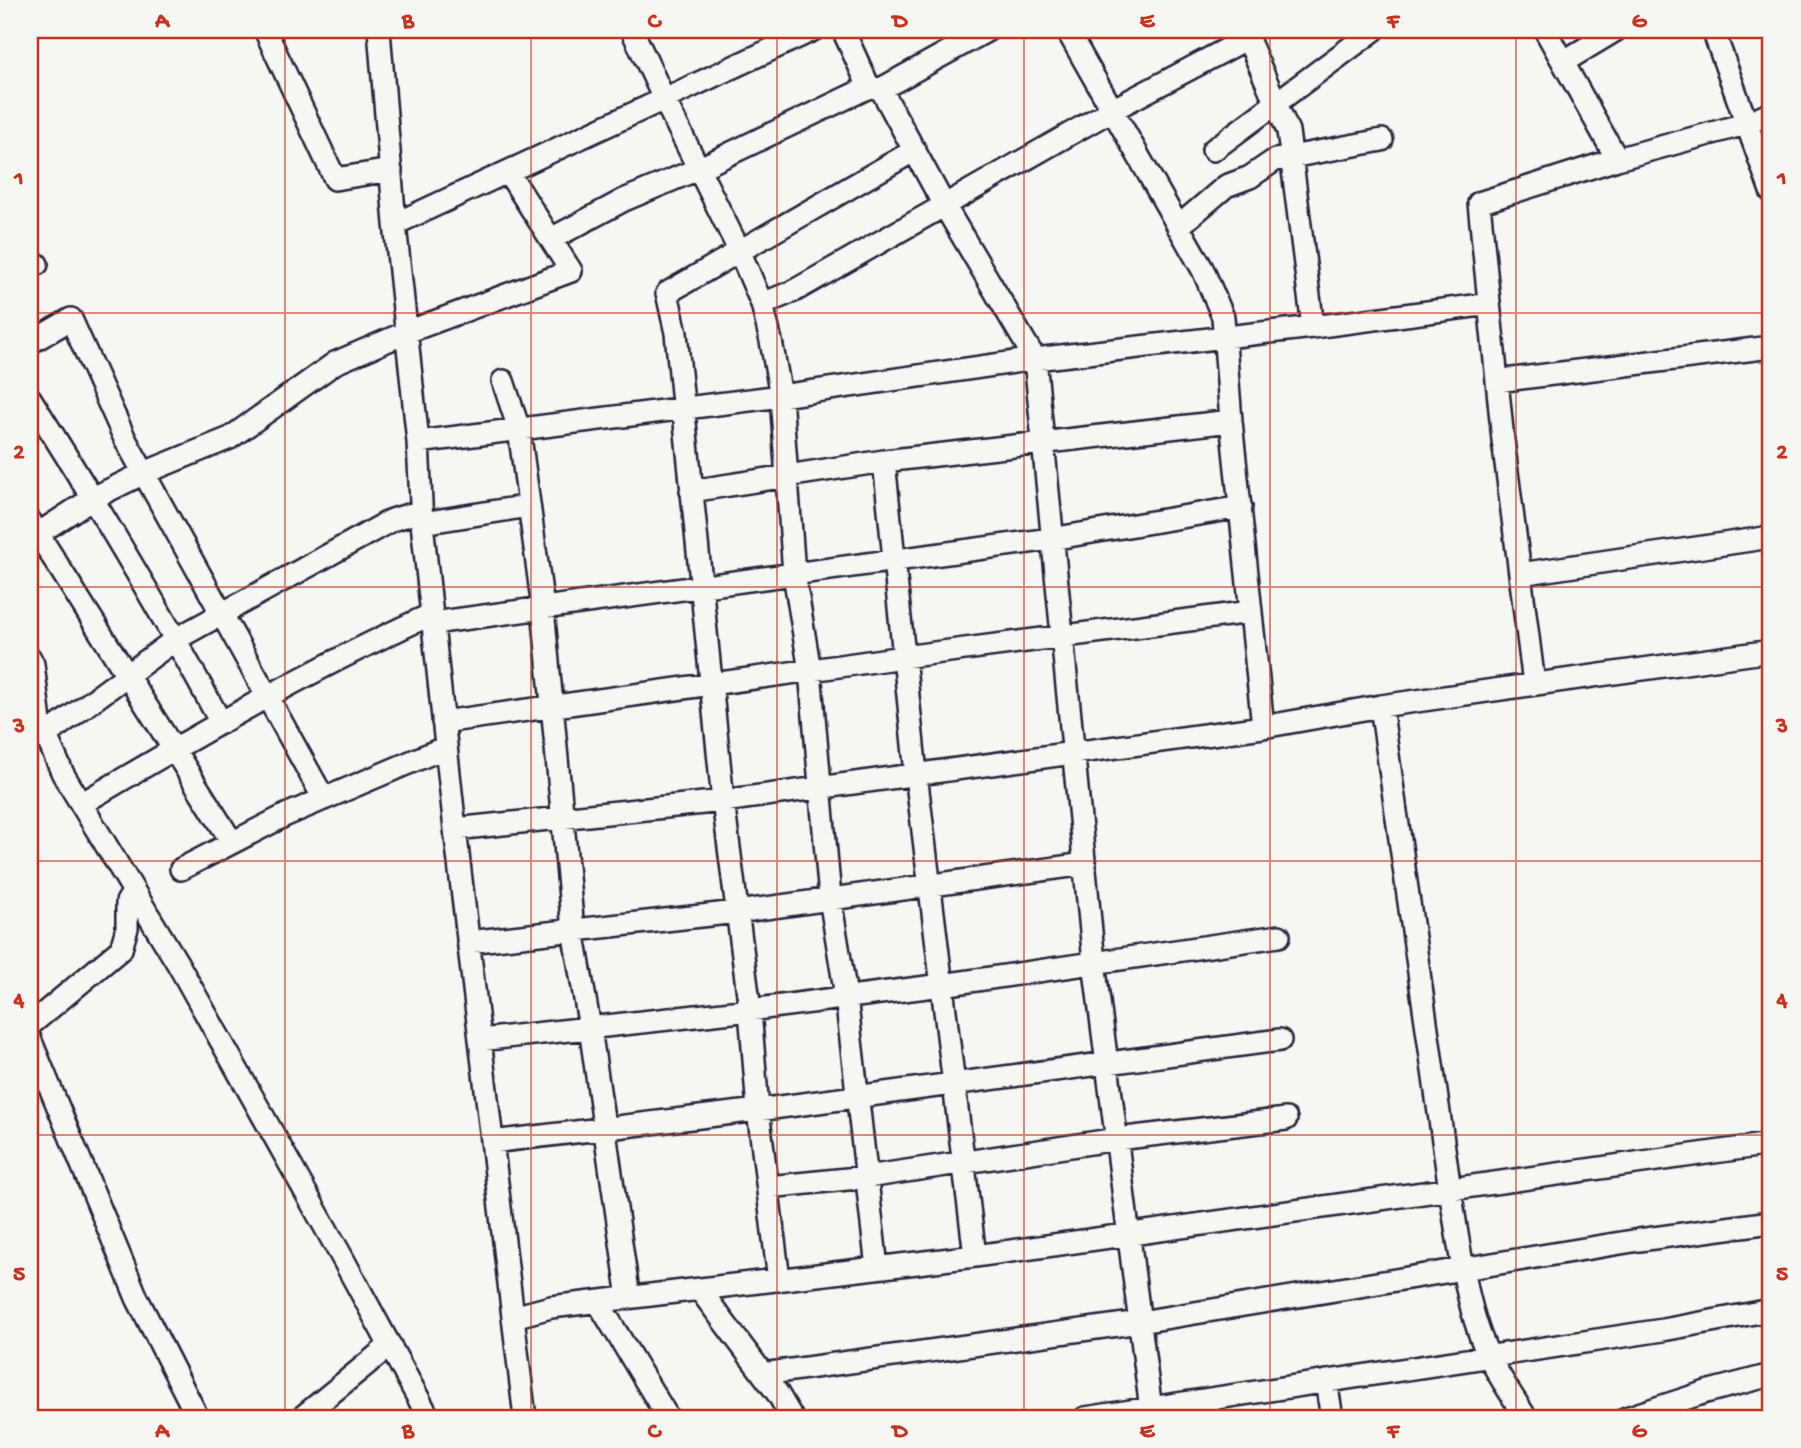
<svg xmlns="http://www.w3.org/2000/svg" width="1801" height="1448" viewBox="0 0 1801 1448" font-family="'Gochi Hand',sans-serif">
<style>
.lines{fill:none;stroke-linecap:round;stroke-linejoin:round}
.minor-casing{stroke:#22223b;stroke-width:26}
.minor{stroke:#f6f6f2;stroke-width:21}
.grid{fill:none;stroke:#c8321e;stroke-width:2;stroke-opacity:0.55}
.neatline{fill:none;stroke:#c8321e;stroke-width:2.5}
.grid-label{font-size:23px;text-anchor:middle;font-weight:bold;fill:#c8321e}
</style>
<rect width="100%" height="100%" fill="#f6f6f2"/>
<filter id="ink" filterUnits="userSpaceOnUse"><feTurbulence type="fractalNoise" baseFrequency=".0143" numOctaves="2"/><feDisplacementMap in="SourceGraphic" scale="14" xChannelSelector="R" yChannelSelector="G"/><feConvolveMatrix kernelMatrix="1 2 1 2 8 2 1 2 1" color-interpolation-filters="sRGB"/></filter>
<g filter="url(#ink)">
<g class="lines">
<defs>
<path id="minor" d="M265 30 335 179 391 170
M379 30 395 224 418 442 422 523 455 829 525 1418
M632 30 664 99 739 250 762 304 771 341 781 396 794 574 810 671 830 898 846 996 877 1268
M843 30 869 87 881 89 988 30
M1067 30 1203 270 1223 317 1231 421 1263 727
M1244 30 1288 131 1313 327
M1545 30 1617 159
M1713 30 1771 191
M1563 62 1616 30
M881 89 944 205 1035 359 1094 962 1152 1418
M1213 150 1374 30
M395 224 813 30
M1178 227 1226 186 1250 177 1275 160 1382 140
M551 239 624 200 698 169 869 87
M30 269 37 264
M762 304 794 291 1112 110 1248 38
M30 343 71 319 125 439 324 799
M503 381 519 429 543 608 573 930 590 1028 629 1298
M1497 381 1771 347
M30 398C97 504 162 612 221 723
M418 442 781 396 1035 359 1313 327 1489 304
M884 461 916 774 975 1256
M691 491 884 461 1231 421
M30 521 232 842
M422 523 529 506
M30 539 93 498 144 473 230 438 335 363 407 332 571 271 508 172
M1520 574 1771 537
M433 623 1051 539 1241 507
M30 658 33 664 40 722 63 774 178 964 343 1259 429 1418
M1534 684 1503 440 1479 203 1617 159 1749 123 1771 113
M1381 706 1450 1190C1459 1242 1466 1312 1490 1358 1500 1379 1514 1398 1526 1418
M443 722 903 657 1251 612
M46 735 176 639 392 520 421 511
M81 804C195 736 311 669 432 614
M455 829 723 801 1263 727 1381 706 1771 651
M181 869 286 815 446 747
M468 942 737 912 1085 864
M30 1025 121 949 127 928V902L134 891
M30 1039 137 1298 198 1418
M480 1040 750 1010 942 985 1279 936
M492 1142 758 1110 1280 1040
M768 1187 867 1177 1117 1139 1286 1119
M779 1280 758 1110 750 1010 723 801 676 333 667 293 915 150
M700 1290 778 1394 792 1418
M598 1302 668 1418
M513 1317 551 1307 975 1256 1771 1144
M763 1374 1140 1322 1639 1240 1771 1222
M1326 1381 1332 1418
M301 1418 390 1345
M1085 1418 1663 1330 1771 1310
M1626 1418 1706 1392 1771 1375"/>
</defs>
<use href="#minor" class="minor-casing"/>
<use href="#minor" class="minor"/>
</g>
</g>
<path class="grid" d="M285 30V1418M531 30V1418M777 30V1418M1024 30V1418M1270 30V1418M1516 30V1418M30 313H1771M30 587H1771M30 861H1771M30 1135H1771"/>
<rect width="1801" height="1448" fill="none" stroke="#f6f6f2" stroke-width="77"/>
<rect x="38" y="38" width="1724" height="1372" class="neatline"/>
<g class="grid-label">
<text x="162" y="27">A</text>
<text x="408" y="27">B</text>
<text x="654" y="27">C</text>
<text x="900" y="27">D</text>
<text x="1147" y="27">E</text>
<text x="1393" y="27">F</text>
<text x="1639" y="27">G</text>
<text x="19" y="184">1</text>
<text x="1782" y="184">1</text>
<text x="19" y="458">2</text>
<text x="1782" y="458">2</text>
<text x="19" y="732">3</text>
<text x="1782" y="732">3</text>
<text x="19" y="1006">4</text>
<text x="1782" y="1006">4</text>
<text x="19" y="1280">5</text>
<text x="1782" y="1280">5</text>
<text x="162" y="1437">A</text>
<text x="408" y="1437">B</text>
<text x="654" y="1437">C</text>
<text x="900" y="1437">D</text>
<text x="1147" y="1437">E</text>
<text x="1393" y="1437">F</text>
<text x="1639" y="1437">G</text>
</g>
</svg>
